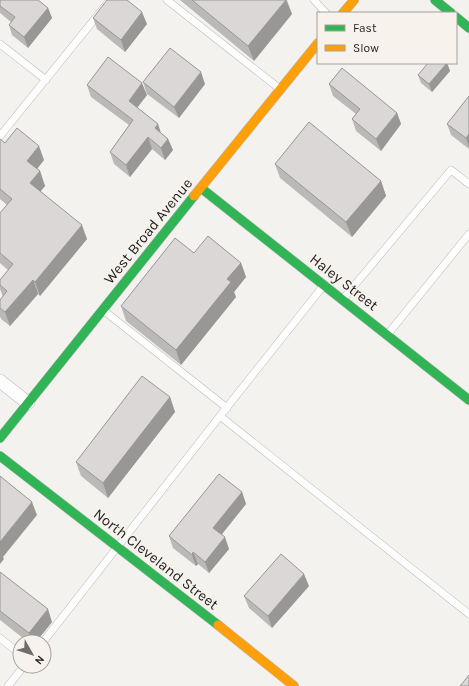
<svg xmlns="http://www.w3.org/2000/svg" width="469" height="686" viewBox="0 0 469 686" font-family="Karla,sans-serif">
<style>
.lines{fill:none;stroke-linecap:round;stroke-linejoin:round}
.lane-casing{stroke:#bbbab7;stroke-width:8}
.street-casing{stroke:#bbbab7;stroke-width:14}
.fast-casing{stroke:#bbbab7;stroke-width:10}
.slow-casing{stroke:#bbbab7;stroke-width:10}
.lane{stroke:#fdfdfd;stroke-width:7}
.street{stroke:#fdfdfd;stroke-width:13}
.fast{stroke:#30b455;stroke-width:9}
.slow{stroke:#ff9f0a;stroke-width:9}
.wall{fill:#bbb9b8}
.shaded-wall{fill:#999696}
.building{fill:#dad7d6;stroke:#999696}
.labels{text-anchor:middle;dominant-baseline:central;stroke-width:3;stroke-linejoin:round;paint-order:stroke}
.street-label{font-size:15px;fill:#272523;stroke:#f7f2ec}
</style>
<rect width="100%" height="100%" fill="#f4f2ef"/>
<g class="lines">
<defs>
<path id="lane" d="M167 0 280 89
M314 0 326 13
M0 44 46 80
M0 136 110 0
M343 299 451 170 469 184
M103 310 227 408
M388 334 469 234
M220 416 324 285
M0 638 20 654
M43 642 220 416 469 614
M8 686 24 666"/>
<path id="street" d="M0 381 28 403"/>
<path id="fast" d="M435 0 451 13
M456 17 469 28
M201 188 469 400
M0 438 194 196
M0 456 218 625"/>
<path id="slow" d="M343 13 354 0
M194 196 318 43
M218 625 294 686"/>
</defs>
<use href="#lane" class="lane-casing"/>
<use href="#street" class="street-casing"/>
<use href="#fast" class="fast-casing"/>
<use href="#slow" class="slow-casing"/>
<use href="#lane" class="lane"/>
<use href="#street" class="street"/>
<use href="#fast" class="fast"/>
<use href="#slow" class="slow"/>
</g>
<path class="wall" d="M0 0 48 8 52 18 28 48 12 35 9 25 11 22 0 13Z
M180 0H287L292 14 254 61Z
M93 18 147 24 125 52 97 29Z
M447 63 450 71 432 92 421 83 418 75Z
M143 82 205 84 179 118 147 94Z
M329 84 397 113 401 124 381 151 356 131 352 119 356 114 333 96Z
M87 85 147 95 137 108 161 133 168 139 173 150 165 160 152 149 130 177 114 164 110 152 129 125 91 97Z
M469 96V149L451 135 447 124Z
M0 139 5 143 44 160 37 169 40 171 45 186 40 191 87 239 40 296 38 294 10 326 1 319 0 316V300L3 297 0 289V280L8 270 0 263V213L7 205 0 199Z
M275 164 381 181 386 196 352 237 280 178Z
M194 253 241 263 246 277 234 292 236 297 181 365 126 321 121 306Z
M170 397 175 412 108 498 81 476 76 462Z
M242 492 246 504 222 534 229 549 209 573 198 564 196 566 173 548 169 536Z
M0 572 52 622 36 642H28L0 620Z
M309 586 272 628 249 608 244 596Z"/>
<path class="shaded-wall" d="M286 0 292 14 254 61 248 46Z
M48 8 52 18 28 48 24 37Z
M142 12 147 24 125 52 121 40Z
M447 63 450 71 432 92 429 84Z
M201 72 205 84 179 118 174 107Z
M142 83 147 95 133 113 129 101Z
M397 113 401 124 381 151 376 139Z
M158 124 162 136 155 128Z
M469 134V147L466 138Z
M148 137 152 149 130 177 126 165Z
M168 139 173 150 165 160 161 148Z
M39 146 44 160 32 175 27 161Z
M40 171 45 186 36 197 30 183Z
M381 181 386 196 352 237 346 222Z
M82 225 87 239 40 296 35 282Z
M241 263 246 277 234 292 236 297 181 365 176 350 227 279Z
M33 280 38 294 10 326 5 312Z
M170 397 175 412 108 498 103 483Z
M242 492 246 504 218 539 213 528Z
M32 502 37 515 3 557 4 559 0 564V542Z
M225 537 229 549 209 573 205 562Z
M193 552 198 564 196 566 192 555Z
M304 574 309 586 272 628 268 616Z
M48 609 52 622 36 642H32L29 633Z"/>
<path class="building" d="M0 0H38L48 8 24 37 9 25 15 17 0 6Z
M107 0H127L142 12 121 40 93 18Z
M192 0H286L248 46Z
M170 48 201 72 174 107 143 82Z
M108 57 142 83 129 101 158 124 155 128 168 139 161 148 148 137 126 165 110 152 133 120 87 85Z
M428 63H447L429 84 418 75Z
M342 68 397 113 376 139 352 119 360 109 329 84Z
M469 96V134L466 138 447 124Z
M309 122 381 181 346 222 275 164Z
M17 128 39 146 27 161 40 171 30 183 82 225 35 282 33 280 5 312 0 308V300L7 291 0 285V280L13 264 0 253V213L12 199 0 189V139L5 143Z
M208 236 241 263 227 279 231 282 176 350 121 306 175 238 194 253Z
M142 376 170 397 103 483 76 462Z
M219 474 242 492 213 528 225 537 205 562 193 552 192 555 169 536Z
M0 476 32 502 0 542Z
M281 554 304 574 268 616 244 596Z
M0 572 48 609 29 633 0 611Z
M469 675V686H460Z"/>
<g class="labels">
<g class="street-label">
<text transform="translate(148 231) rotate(-51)">West Broad Avenue</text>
<text transform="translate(344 282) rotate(38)">Haley Street</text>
<text transform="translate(156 559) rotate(38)">North Cleveland Street</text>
</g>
</g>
<rect x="317" y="12" width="140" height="52" fill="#f7f2ec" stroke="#a4a09c"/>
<rect x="325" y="25" width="20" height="6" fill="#30b455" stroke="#a4a09c"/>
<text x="353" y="32" font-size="12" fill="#272523">Fast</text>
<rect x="325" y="45" width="20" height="6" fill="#ff9f0a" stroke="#a4a09c"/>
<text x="353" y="52" font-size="12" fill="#272523">Slow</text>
<g transform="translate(32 654) rotate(129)"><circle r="19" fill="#f7f2ec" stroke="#a4a09c"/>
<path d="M0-3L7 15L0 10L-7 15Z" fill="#6f6d6a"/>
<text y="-6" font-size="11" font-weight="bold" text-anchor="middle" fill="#272523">N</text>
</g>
</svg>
